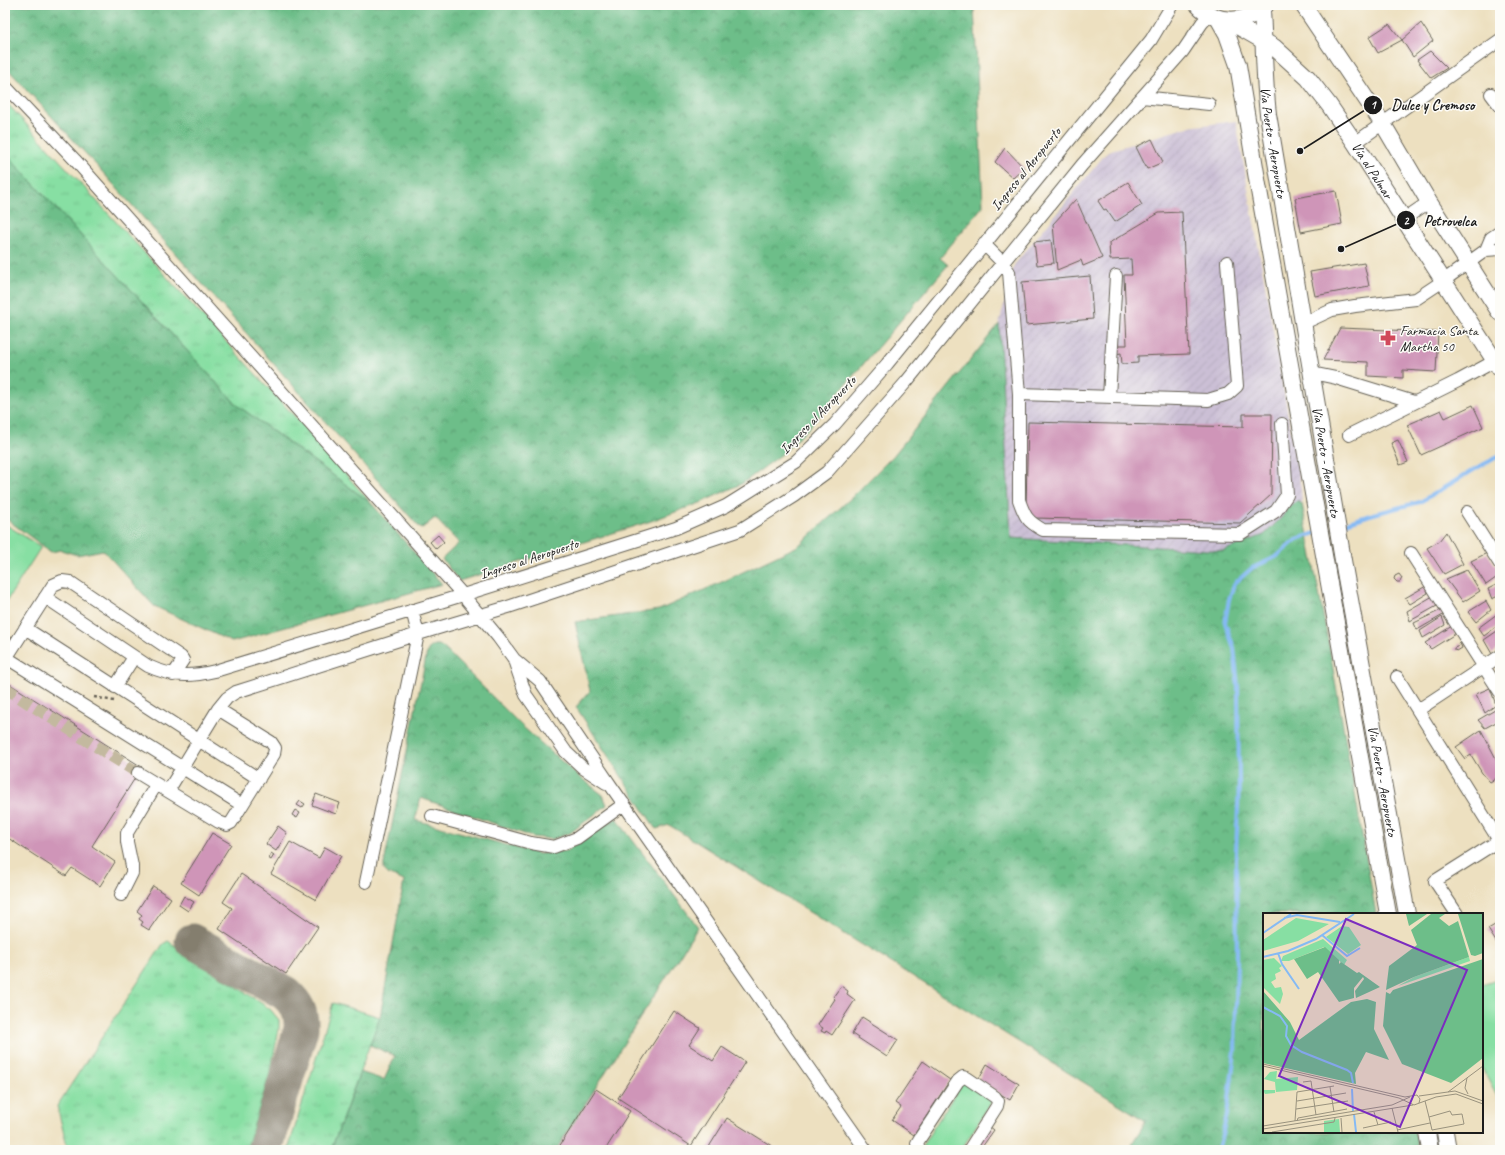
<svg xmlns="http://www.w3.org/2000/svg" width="1505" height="1155" viewBox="0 0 1505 1155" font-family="Caveat,sans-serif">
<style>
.industrial{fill:url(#industrial-furrows)}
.grass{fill:url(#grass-tufts);stroke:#527e60}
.forest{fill:url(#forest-crowns);stroke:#446d52}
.pitch{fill:#87dfa3;stroke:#527e60}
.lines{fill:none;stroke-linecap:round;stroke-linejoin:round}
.stream{stroke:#85baf4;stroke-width:4}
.taxiway{stroke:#847e6e;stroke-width:35}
.building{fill:#cf95b8}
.minor-tunnel{stroke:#c3b99f;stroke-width:12;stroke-dasharray:12 6;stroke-linecap:butt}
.minor-casing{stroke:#656155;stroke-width:14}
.major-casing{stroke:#656155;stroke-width:18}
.path{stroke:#656155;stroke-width:2.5;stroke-dasharray:3 3;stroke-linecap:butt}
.minor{stroke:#fff;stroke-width:12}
.major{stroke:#fff;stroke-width:16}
.labels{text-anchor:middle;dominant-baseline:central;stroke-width:3;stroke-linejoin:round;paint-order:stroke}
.street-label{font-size:14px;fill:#1c1c1c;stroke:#fdfcf7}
.poi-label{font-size:14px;fill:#1c1c1c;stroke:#fdfcf7;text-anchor:start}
.inset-river{fill:none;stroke:#85baf4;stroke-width:2}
.inset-road{fill:none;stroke:#99927e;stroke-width:1}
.view{fill:#7b2cbf;fill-opacity:0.15;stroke:#7b2cbf;stroke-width:2}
.inset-edge{fill:none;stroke:#1c1c1c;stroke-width:2}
.leader{fill:none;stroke:#1c1c1c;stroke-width:1.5}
.callout-dot{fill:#1c1c1c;stroke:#fdfcf7;stroke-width:1.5}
.mark-label{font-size:12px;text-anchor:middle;font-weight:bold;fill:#fff}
.callout-label{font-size:15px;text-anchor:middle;font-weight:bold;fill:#1c1c1c;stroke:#fdfcf7;stroke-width:3;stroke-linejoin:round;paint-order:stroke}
</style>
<defs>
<pattern id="industrial-furrows" width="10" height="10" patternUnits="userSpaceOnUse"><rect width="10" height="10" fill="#cbbfd5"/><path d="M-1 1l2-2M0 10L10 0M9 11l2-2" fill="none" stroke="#aea4b6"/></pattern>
<pattern id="grass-tufts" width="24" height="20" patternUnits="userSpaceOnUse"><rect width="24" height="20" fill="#87dfa3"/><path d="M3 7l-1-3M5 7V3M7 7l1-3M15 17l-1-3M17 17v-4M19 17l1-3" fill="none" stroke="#74bf8c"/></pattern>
<pattern id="forest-crowns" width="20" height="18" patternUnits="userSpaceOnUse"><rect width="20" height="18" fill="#6dbe89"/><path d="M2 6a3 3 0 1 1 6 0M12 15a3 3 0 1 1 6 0" fill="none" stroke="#599a6f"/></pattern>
</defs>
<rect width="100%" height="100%" fill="#fdfcf7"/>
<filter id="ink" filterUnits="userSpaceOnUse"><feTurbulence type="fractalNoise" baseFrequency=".025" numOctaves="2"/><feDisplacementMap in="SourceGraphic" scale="8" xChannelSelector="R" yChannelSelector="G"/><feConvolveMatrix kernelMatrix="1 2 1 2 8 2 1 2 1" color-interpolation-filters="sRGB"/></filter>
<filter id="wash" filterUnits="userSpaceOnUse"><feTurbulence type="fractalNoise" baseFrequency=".012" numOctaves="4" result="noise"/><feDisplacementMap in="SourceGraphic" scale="16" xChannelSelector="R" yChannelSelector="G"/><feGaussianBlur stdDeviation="0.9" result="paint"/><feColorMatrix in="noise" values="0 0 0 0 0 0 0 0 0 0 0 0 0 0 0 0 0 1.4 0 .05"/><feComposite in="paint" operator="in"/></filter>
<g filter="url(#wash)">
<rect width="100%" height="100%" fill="#ede0c0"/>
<path class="industrial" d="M1236 121 1301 488 1302 504 1297 501 1288 508 1282 517 1264 535 1223 551 1010 538 999 324 1014 265 1108 151 1188 127Z"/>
<path class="grass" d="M5 101 297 419 371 503 237 405 5 153Z
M168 941 270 1009 279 1020V1029L270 1073 246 1150H68L57 1106 163 944Z
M333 1003 380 1017 331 1150H288Z"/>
<path class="forest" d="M5 5H974L983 206 940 258 948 265 807 430 782 454 743 483 700 503 648 522 459 581 442 559 459 543 435 518 421 529 98 167 5 66Z
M5 153 237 405 371 503 442 584 232 642 154 606 103 550 77 555 61 550 51 552 5 518Z
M999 324 1011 538 1223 551 1264 535 1282 517 1288 508 1297 501 1302 504 1329 646 1376 914H1264V1132H1415L1419 1150H1128L1146 1121 669 825 656 829 576 707 590 691 575 622 659 610 724 581 798 546 850 499 894 455Z
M434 645H439L444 648 523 727 577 775 603 795 607 805 570 833 553 839 533 837 421 798 415 820 539 854 566 851 616 818 698 927 556 1150H331L360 1072 384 1080 395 1056 370 1045 380 1017 404 881 388 874 384 870V864L427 652 430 647Z"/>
<path class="pitch" d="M5 524 41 547 6 602H5Z
M1500 979V1102L1482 1068V985Z
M964 1080 993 1099 961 1150H927L922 1146Z"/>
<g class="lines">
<path class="stream" d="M1340 525 1370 515 1420 502 1482 465 1500 456
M1218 1150 1227 1115 1235 1051 1237 960 1236 852 1239 784 1238 687 1234 648 1225 623 1229 599 1235 583 1252 568 1276 557 1297 539 1316 533"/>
<path class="taxiway" d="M192 941 285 993C297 1004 302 1012 301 1029L265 1150"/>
</g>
<g id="blocks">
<path class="building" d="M1421 23 1433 41 1413 57 1402 40Z
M1389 24 1402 40 1378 53 1369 37Z
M1430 51 1447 68 1431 78 1417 60Z
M1152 139 1163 162 1147 169 1136 147Z
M1005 148 1024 168 1013 178 995 162Z
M1128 182 1142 205 1115 222 1106 209 1104 210 1098 201Z
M1336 191 1342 224 1301 232 1295 198Z
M1076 199 1102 258 1083 266 1081 260 1057 270 1053 224Z
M1182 212 1189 354 1138 356V363L1122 364 1121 353 1116 354V345H1127L1124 275H1132L1131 259 1110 260 1109 243 1159 213Z
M1051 240 1054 263 1037 265 1034 242Z
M1364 263 1369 286 1315 296 1310 272Z
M1090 276 1093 319 1026 325 1022 282Z
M1340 328 1438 332 1436 372 1403 370V378L1368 376V362L1323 360Z
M1473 405 1483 427 1421 455 1407 425 1441 410 1445 418Z
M1243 414H1272L1271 495 1240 523 1035 518 1026 507 1028 422 1243 427Z
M1398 440 1408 462 1400 465 1391 443Z
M1446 532 1463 564 1444 574 1427 548 1439 541Z
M438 535 444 542 436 549 430 542Z
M1487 553 1500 572V575L1486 585 1471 561Z
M1467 570 1480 591 1463 602 1446 579Z
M1399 574 1402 578 1400 582H1397L1394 579 1395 576Z
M1500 583V595L1492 599 1488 589Z
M1426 586 1428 593 1410 604 1405 598Z
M1433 596 1437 606 1410 621 1407 611Z
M1486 601 1491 610 1476 622 1468 612Z
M1441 610 1443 615 1417 630 1414 623Z
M1497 614 1500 618V624L1484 636 1478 628Z
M1442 617 1445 625 1423 638 1420 631Z
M1452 626 1455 634 1431 649 1425 643Z
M1500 629V648L1492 654 1484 640Z
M1460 643 1462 648 1457 651 1454 650V648L1459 646 1458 644Z
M5 681 142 767 92 846 115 862 100 886 72 868 66 876 5 836Z
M1490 688 1496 705 1485 713 1476 694Z
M1500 707V720L1485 728 1478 720Z
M1481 730 1500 766V776L1490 782 1482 773 1471 755 1465 759 1456 747Z
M316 794 340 803 336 814 312 805Z
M300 801 305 804 302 808 297 805Z
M295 810 300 813 297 818 292 815Z
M278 826 287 833 276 851 266 844Z
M212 833 231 844 199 895 181 883Z
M290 842 319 858 325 847 341 856 316 900 271 874Z
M271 853 274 855 271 860 268 858Z
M241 874 318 927 286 974 219 929 232 908 223 902Z
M153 886 171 898 149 930 141 925 143 922 139 919 142 915 137 911Z
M184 896 194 902 188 911 179 905Z
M1500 922V943L1498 945 1488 929Z
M841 986 848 991 847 994 855 1000 832 1035 826 1031 825 1033 821 1031 823 1028 818 1025 835 999 833 997Z
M674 1011 700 1028 689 1045 713 1061 722 1047 745 1062 691 1146 618 1098Z
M862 1017 898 1040 887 1057 852 1034Z
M923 1061 950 1080 914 1135 892 1120 901 1107 895 1103Z
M987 1064 1019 1084 1010 1100 978 1080Z
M596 1089 630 1111 605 1150H557Z
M727 1118 778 1150H707Z
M989 1126 994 1130 980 1150H972Z"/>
</g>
</g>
<g filter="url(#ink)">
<use href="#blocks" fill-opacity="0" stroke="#656155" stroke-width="1"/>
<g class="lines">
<path class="minor-tunnel" d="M5 688 138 773"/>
<defs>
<path id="minor" d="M5 86 75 160 463 595 498 637 514 659 540 681 611 786 866 1150
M1491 94 1500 106
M1142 97 1209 104
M1355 143 1500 40
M1404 219 1429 202
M984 244 1002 262 1009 272 1019 394V500C1025 517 1027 521 1043 530L1240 534 1276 511 1287 495 1282 424
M1486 250 1500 249
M1304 323 1332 310 1355 306 1416 299 1443 281 1486 250 1491 238 1500 232
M1312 373 1336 378 1414 402
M1019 394 1208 400 1228 394 1237 386 1227 262
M1109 397 1116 276
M1349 435 1458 381 1495 361
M1467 512 1500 564
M1411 553 1500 692
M45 597 148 666C172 677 190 677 215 671L463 595 676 528 726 506 796 462 835 424 887 364 1151 40 1172 5
M25 628 259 779
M7 658 242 805
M5 660 53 585 62 581 70 582 181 657 183 660 173 675
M514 660 526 695 566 752 583 768 606 783
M1397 677 1500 842
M115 687 134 657
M1418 710 1500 656
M138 773 219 822 227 825 231 823 274 754 275 748 271 742 218 709
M168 791 218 709 227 698 236 692 418 634 508 607 740 530 794 496 827 472 907 381 1082 165 1183 51 1202 23 1210 14
M432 816 531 843 554 847 577 838 624 804
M366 882 418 634 412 610
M121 895 132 873V866L127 842V833L156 785
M1457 914 1435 881 1500 840
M919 1150 917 1143 920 1138 958 1081 963 1077 967 1078 995 1097 998 1101 997 1106 969 1150"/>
<g id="major">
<path d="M1198 5C1216 25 1248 24 1266 5"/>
<path d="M1303 5 1383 124 1429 202 1500 313"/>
<path id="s1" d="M1262 9C1264 44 1264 79 1268 114L1345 572 1407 914"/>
<path d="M1218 18 1227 34 1238 65 1258 185 1388 914"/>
<path id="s2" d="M1227 20 1274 47 1308 78 1329 105 1355 143 1500 369"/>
<path d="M1427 1132 1430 1150"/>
<path d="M1445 1132 1448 1150"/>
</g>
</defs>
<use href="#minor" class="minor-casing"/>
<use href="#major" class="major-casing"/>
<path class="path" d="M94 697 114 701"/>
<use href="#minor" class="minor"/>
<use href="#major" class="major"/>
</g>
</g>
<defs>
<symbol id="pharmacy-bare" viewBox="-9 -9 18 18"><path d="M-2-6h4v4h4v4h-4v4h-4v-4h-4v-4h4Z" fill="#d1495b" stroke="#fdfcf7" stroke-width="2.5" paint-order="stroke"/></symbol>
</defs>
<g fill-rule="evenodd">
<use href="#pharmacy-bare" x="1377" y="327" width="22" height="22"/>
</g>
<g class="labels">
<g class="street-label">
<text stroke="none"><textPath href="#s1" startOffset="134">Via Puerto - Aeropuerto</textPath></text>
<text transform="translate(1026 169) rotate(-51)">Ingreso al Aeropuerto</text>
<text stroke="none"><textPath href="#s2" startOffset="213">Vía al Palmar</textPath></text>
<text transform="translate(818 415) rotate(-46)">Ingreso al Aeropuerto</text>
<text stroke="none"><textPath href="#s1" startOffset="458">Via Puerto - Aeropuerto</textPath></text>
<text transform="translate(529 559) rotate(-18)">Ingreso al Aeropuerto</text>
<text stroke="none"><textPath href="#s1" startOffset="782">Via Puerto - Aeropuerto</textPath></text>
</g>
<g class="poi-label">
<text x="1400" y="330">Farmacia Santa<tspan x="1400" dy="16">Martha 50</tspan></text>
</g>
</g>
<g transform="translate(1263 913)">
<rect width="220" height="220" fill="#ede0c0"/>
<path d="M33 5 66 11 35 28 0 38V27ZM79 13 86 14 98 32 85 41 63 24ZM60 26 84 47 81 52 61 34 26 48H18L20 43ZM206 44 207 48 135 73 151 64ZM11 45 19 53 16 55 18 58 12 61 13 66 8 69 12 75 18 74 20 81 17 91 0 74V47ZM14 158 12 180 2 181 0 177H12V169L1 166 7 159ZM76 206 77 219H61V208Z" fill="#87dfa3"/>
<path d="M143 1H164L146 13ZM168 1H182L176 5 186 13 195 8 206 44 151 64 123 77 126 53 154 32 148 17ZM195 1H220V40L212 43 208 42ZM62 34 76 47V51L78 49 94 60 96 59 117 74 93 85 92 78 101 66 100 64 91 75V85L76 89 55 59 44 66 31 46ZM220 46V145L188 170 139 151 120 113 123 79 127 81 130 77ZM0 78 27 109 36 127 88 89 104 86 113 89 111 116 126 147 103 139 92 160 93 171 0 150Z" fill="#6dbe89"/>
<path d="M35 164 34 177 13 179V166Z" fill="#87dfa3"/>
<path class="inset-river" d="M21 5 34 2 77 9M0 20 28 1M59 22 84 43 97 35M15 40 19 51 36 76M0 44 25 38 53 26 91 1M0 94 17 103 24 113 23 123 28 132 39 139 84 157 88 160 90 170M89 176 90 198M91 201 93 219"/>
<path class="inset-road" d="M0 151 142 184 154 182 157 186 156 190M0 153 136 185 151 192 173 184 193 181 220 191M204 165 202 175 205 181M40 169 48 168 53 202M67 174 71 199M185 179 220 153M156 183 192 178 220 188M34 188 83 180M162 188 166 204 169 217 201 211 199 201 189 202 187 198 166 204M129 195 135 219M33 196 85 188M111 199 115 212M78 205 79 219M32 208 34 179 71 173M34 208 35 205 84 196M0 213 129 192 147 184M100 215 128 209M0 216 150 192M134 217 167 210M9 219 71 209 72 205"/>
<path class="view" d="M83 6 204 57 137 214 16 163Z"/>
<rect width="220" height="220" class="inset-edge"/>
</g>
<path class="leader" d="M1300 151L1373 105M1341 249L1406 220"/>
<g class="callout-dot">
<circle cx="1300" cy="151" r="4"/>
<circle cx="1341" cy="249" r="4"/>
<circle cx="1373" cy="105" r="10"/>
<circle cx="1406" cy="220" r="10"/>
</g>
<g class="mark-label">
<text x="1373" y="109">1</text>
<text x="1406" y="225">2</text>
</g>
<g class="callout-label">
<text x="1433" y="110">Dulce y Cremoso</text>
<text x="1450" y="226">Petrovelca</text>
</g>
<rect width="1505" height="1155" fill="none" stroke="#fdfcf7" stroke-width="20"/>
</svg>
